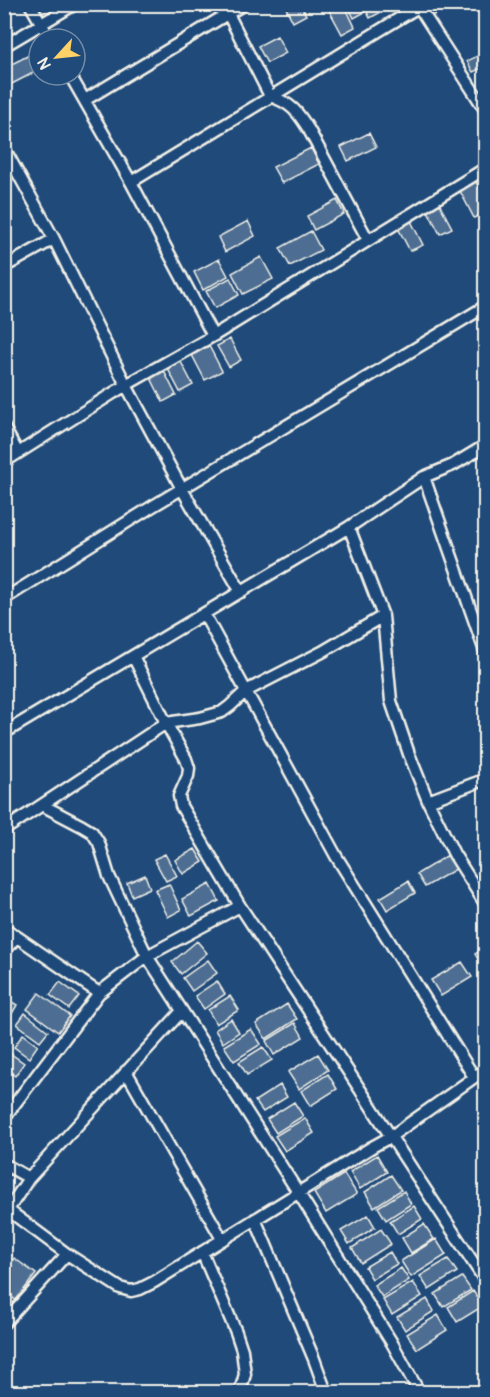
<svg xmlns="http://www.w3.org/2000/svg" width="490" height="1397" viewBox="0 0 490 1397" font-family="Pangolin,sans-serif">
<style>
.building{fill:#4d6e92;stroke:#f4f1e8;stroke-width:1.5}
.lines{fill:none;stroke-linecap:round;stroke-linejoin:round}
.street-casing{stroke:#f4f1e8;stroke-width:15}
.street{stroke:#1f4a7a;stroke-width:10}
</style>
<rect width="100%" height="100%" fill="#1f4a7a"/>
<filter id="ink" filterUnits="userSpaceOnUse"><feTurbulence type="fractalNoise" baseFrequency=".0167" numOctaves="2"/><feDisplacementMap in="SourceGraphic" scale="12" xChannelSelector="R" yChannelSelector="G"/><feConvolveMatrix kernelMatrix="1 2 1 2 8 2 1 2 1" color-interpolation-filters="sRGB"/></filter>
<g filter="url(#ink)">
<path class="building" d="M284 4H300L306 15 293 22Z
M336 4H344L355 27 342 34 328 8Z
M347 4H361L365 12 354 18Z
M363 4H383L385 10 370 18Z
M429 4H454L434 15Z
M277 36 286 53 267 63 258 46Z
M39 50V70L4 88V68Z
M486 52V66L473 72 467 61Z
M369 133 376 147 348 161 341 147Z
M311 148 319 164 282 183 273 167Z
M475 180 486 201V212L474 218 459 189Z
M337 200 344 214 314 230 307 216Z
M439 203 452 228 440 234 427 209Z
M410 219 423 245 410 251 397 226Z
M248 221 255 236 225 252 218 237Z
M311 231 321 250 290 266 280 248Z
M261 257 273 279 243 294 232 273Z
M219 259 228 276 203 290 194 272Z
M230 278 239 295 215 308 206 291Z
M230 339 241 360 229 367 217 346Z
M208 344 222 371 205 380 191 353Z
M180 360 193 385 180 392 167 367Z
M163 369 176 395 163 402 150 376Z
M195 849 203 862 183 874 175 860Z
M165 854 177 876 166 881 154 859Z
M448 855 456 869 425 887 417 874Z
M145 875 150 888 132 896 127 883Z
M408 881 415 893 387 910 380 898Z
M169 884 181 910 168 917 155 890Z
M210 884 219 901 191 916 182 899Z
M197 941 207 953 181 974 172 962Z
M486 947V966L483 967 475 954Z
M208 960 217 973 192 991 183 978Z
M462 962 472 977 441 996 431 980Z
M217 981 225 994 204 1009 195 996Z
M60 982 79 996 69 1009 50 995Z
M39 993 70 1016 58 1032 27 1009Z
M230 996 239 1010 216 1024 208 1010Z
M4 997 17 1005 10 1017 4 1014Z
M287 1004 297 1019 266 1039 256 1024Z
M25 1013 48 1031 40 1041 17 1024Z
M231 1019 239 1032 223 1043 215 1030Z
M295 1023 303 1037 274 1055 266 1041Z
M251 1029 261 1044 234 1061 224 1046Z
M23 1034 38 1045 29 1058 14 1047Z
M263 1047 272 1060 247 1075 239 1062Z
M4 1049 24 1063 15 1076 4 1068Z
M318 1054 328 1070 299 1089 288 1072Z
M328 1074 337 1089 310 1106 301 1091Z
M280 1085 287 1097 263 1112 255 1101Z
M294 1102 303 1116 276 1133 267 1119Z
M305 1118 314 1133 285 1151 275 1136Z
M377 1155 387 1172 360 1189 350 1172Z
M344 1174 357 1194 326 1213 314 1193Z
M391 1175 401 1190 374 1207 365 1192Z
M404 1191 411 1204 386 1220 378 1207Z
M414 1206 422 1219 398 1234 390 1221Z
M368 1215 375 1227 349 1244 341 1231Z
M424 1224 434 1239 411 1253 402 1238Z
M381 1229 391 1244 361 1263 352 1248Z
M436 1239 446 1255 411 1277 401 1261Z
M4 1249 12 1255 4 1265Z
M390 1252 397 1264 372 1279 365 1267Z
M14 1258 36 1274 16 1300 4 1292V1271Z
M448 1259 457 1272 429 1290 420 1276Z
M401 1268 409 1280 382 1297 374 1285Z
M462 1277 471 1290 443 1307 435 1294Z
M413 1282 422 1296 392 1315 383 1300Z
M473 1291 483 1306 457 1322 448 1307Z
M4 1296 15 1304 4 1315Z
M427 1299 434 1311 405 1330 397 1317Z
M438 1315 447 1330 417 1349 407 1334Z"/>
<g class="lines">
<defs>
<path id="street" d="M30 4 50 39
M223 4 270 96C291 103 298 112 309 130L368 240
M417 4 486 111
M4 46 75 4
M85 100 244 4
M4 148 54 239 126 385 182 489 241 592
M131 182 418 7
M4 267 54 239
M213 336 486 168
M4 428 18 453
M4 462 126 385 213 336 131 182 70 75
M424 477 486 654
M349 527 383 616 391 701 409 754 428 801 454 854 486 905
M4 599 153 506 486 306
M204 614 336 856 474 1077
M133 656 166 723 186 759 189 768 188 776 179 796 181 806 240 906 486 1282
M4 733 349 527 424 477 453 465 486 445
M428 801 486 779
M42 805 82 826 92 832 99 843 109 876 147 956 298 1192 392 1343 419 1392
M4 830 166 723 200 718 222 712 230 706 246 691 322 652 383 616
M4 928 99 993
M4 952 16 937
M126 1071 222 1239
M4 1118 99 993 147 956 240 906
M4 1164 29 1178
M8 1210 29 1178 182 1011
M4 1215 8 1210 67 1254 120 1288 131 1291 140 1289 154 1282 372 1147 390 1137 486 1069
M255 1219 314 1359 326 1392
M202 1252 236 1332 242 1350 245 1374 240 1392
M4 1323 67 1254"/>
</defs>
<use href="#street" class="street-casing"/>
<use href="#street" class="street"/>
</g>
</g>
<rect width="490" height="1397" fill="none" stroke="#1f4a7a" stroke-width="24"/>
<rect x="12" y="12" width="466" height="1373" fill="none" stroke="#f4f1e8" stroke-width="2" filter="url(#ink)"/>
<g transform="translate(57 57) rotate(243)"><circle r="28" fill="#1f4a7a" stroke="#748da6" stroke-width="1.5"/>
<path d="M0-4.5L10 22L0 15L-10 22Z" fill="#ffd166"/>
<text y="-9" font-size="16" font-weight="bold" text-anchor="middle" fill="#f4f1e8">N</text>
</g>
</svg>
